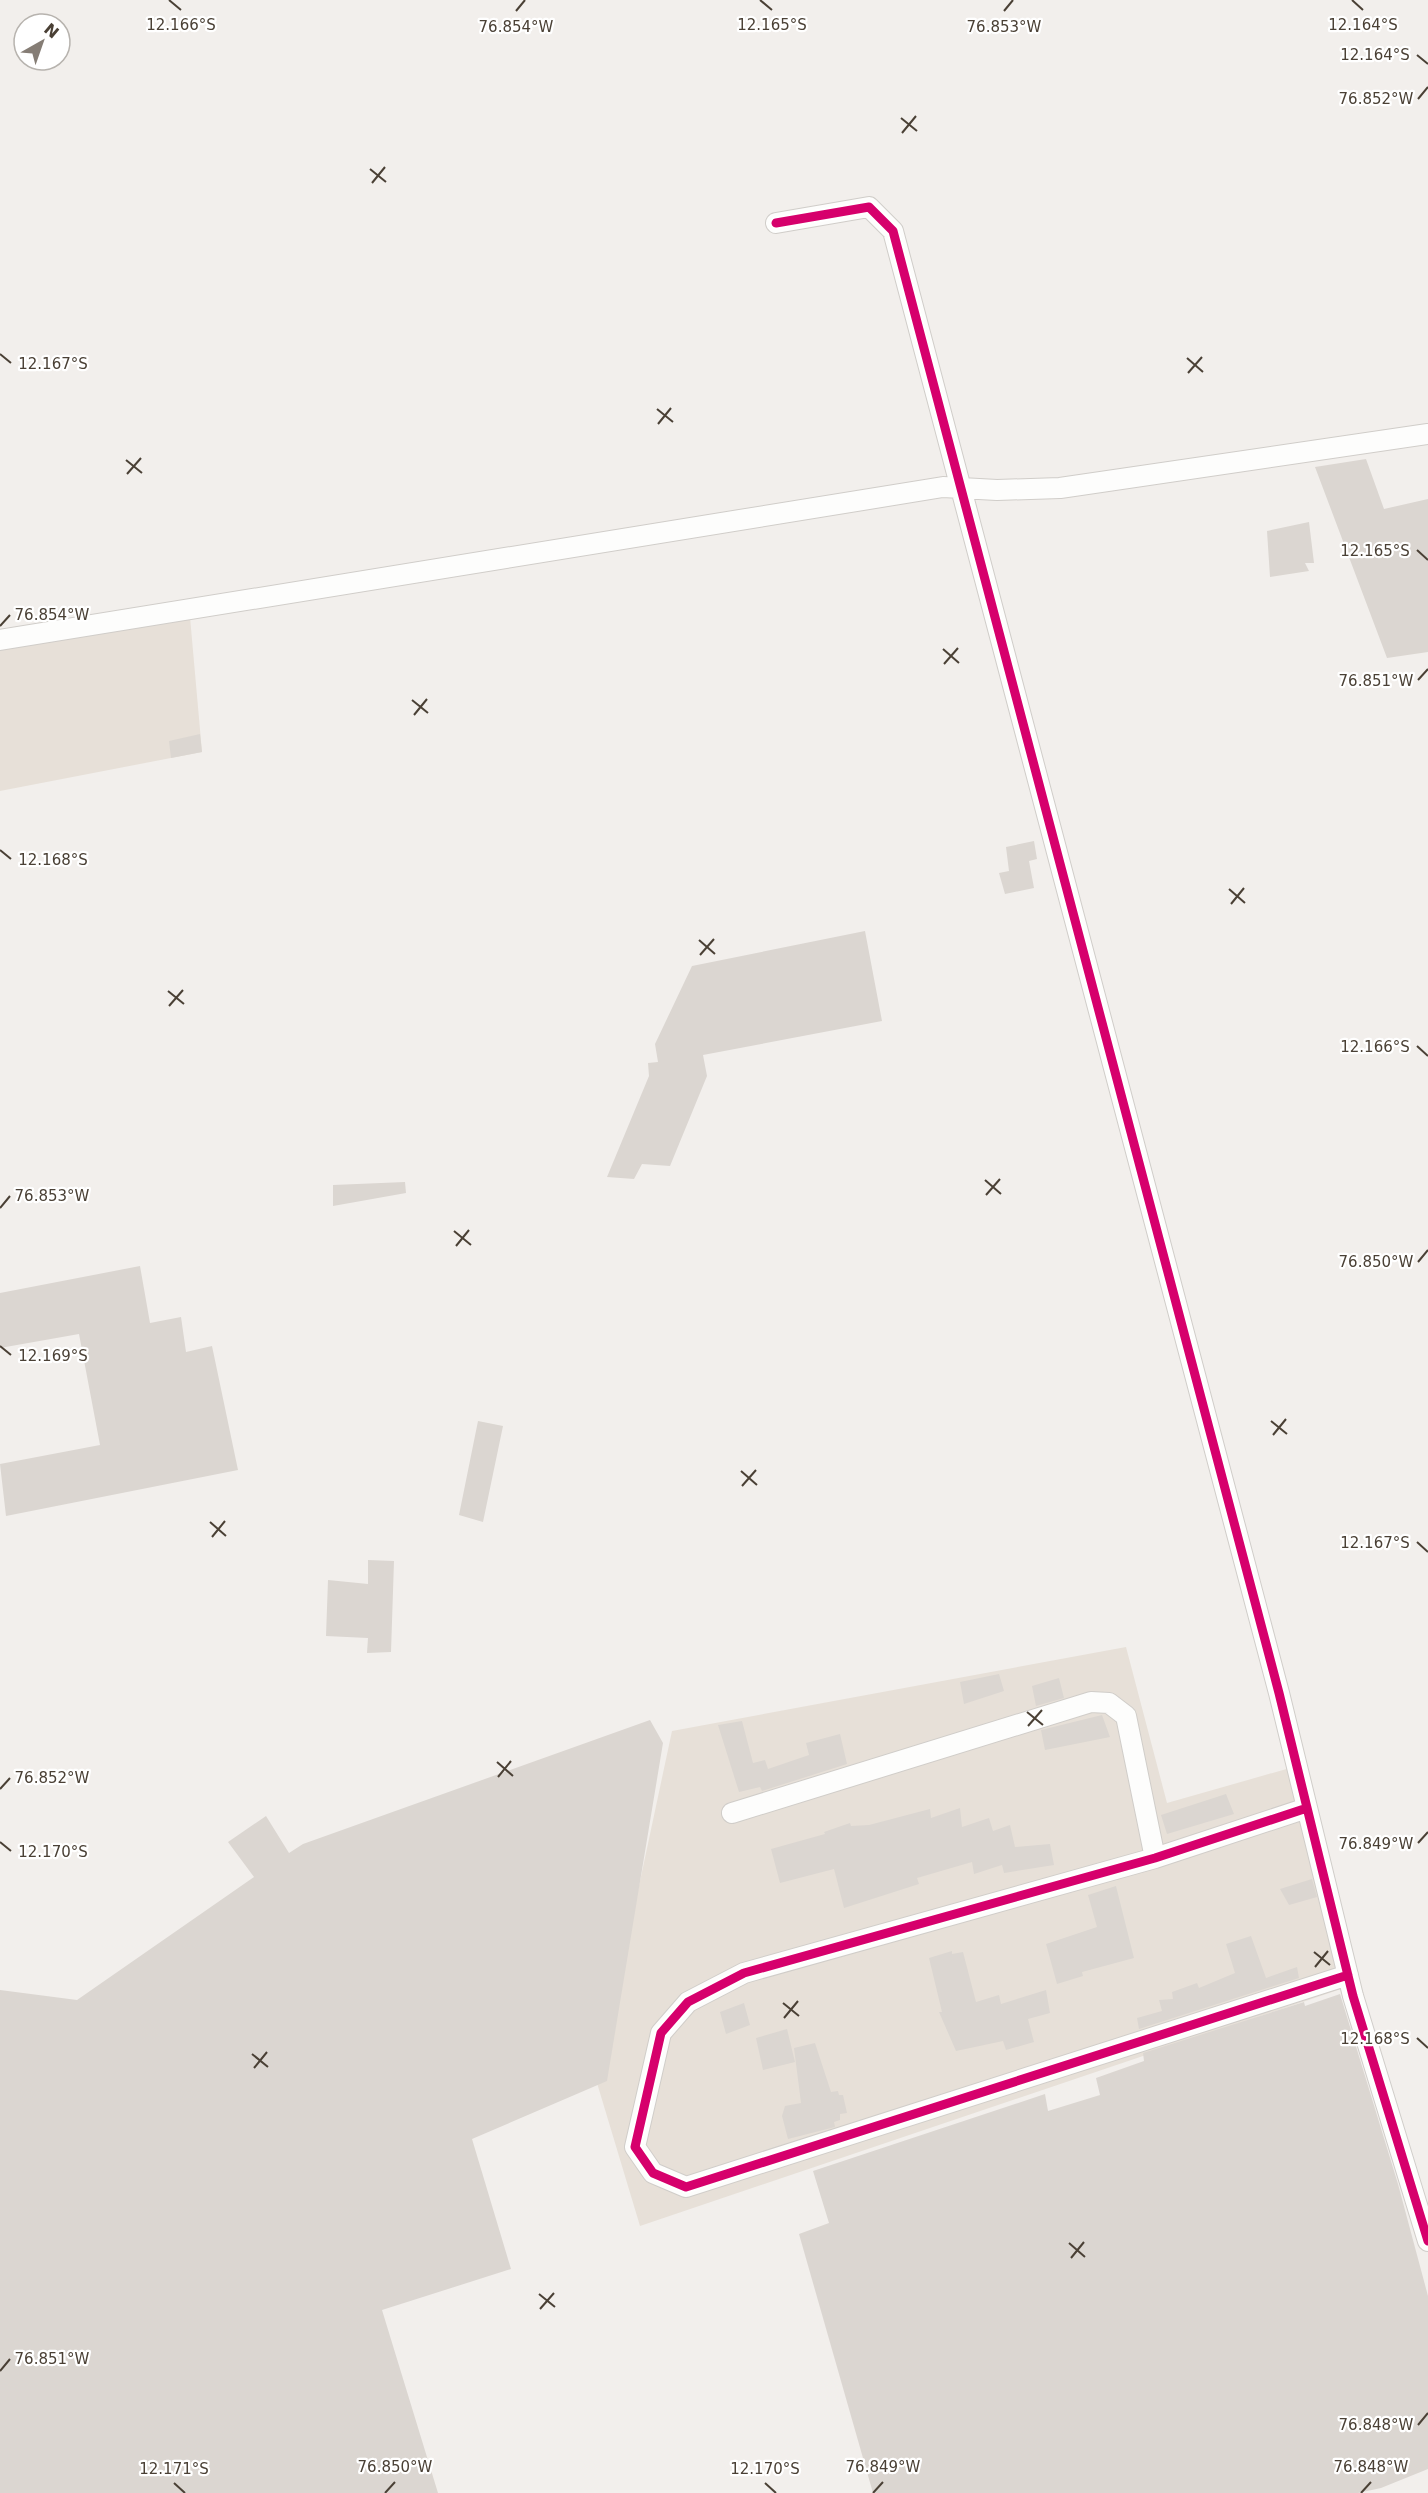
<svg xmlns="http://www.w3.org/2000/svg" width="1428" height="2493" viewBox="0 0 1428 2493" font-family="'DejaVu Sans',sans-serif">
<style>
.residential{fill:#e7e0d8}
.building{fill:#dbd6d1}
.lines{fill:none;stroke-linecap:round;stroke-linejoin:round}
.street-casing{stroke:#d0cdc9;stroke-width:22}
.street{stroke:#fdfdfc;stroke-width:20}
.cycleway-casing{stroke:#fff;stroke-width:13}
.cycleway{stroke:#d6006c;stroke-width:9}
.ticks{fill:none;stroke:#4a4035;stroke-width:2}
.ticks-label{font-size:15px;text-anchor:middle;fill:#4a4035;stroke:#fff;stroke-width:4.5;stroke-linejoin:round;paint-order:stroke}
</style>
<rect width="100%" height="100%" fill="#f2efec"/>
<path class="residential" d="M190 617 202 752 0 791V649Z
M1126 1647 1167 1803 1290 1768 1350 1986 640 2226 597 2083 672 1731Z"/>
<path class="building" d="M1366 459 1384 509 1428 499V652L1387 658 1315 467Z
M1309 522 1314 563H1305L1309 571 1270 577 1267 531Z
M200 734 202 752 171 758 169 741Z
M1034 841 1037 859 1029 861 1034 888 1005 894 999 873 1009 871 1006 847Z
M865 931 882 1021 703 1055 707 1076 670 1166 642 1164 634 1179 607 1177 649 1076 648 1063 658 1062 655 1044 692 966Z
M405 1182 406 1193 333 1206V1185Z
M140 1266 150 1323 181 1317 186 1352 212 1346 238 1470 6 1516 0 1464 100 1445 79 1334 0 1348V1293Z
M478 1421 503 1426 483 1522 459 1515Z
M368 1560 394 1561 391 1652 367 1653 368 1638 326 1636 328 1580 368 1584Z
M999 1674 1004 1691 964 1704 960 1682Z
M1059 1678 1064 1698 1036 1706 1032 1686Z
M1102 1715 1110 1737 1045 1750 1041 1730Z
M650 1720 663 1743 607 2081 472 2139 511 2269 382 2310 438 2493H0V1990L77 2000 254 1877 228 1842 266 1816 289 1853 303 1844Z
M742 1721 753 1763 765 1760 768 1769 809 1755 806 1743 840 1734 847 1764 762 1791 760 1787 739 1792 718 1725Z
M1226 1794 1234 1814 1167 1834 1161 1815Z
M960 1808 962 1827 989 1818 993 1831 1010 1825 1015 1847 1050 1844 1054 1865 1004 1873 1002 1865 974 1874 972 1862 917 1878 919 1884 844 1908 834 1869 780 1883 771 1849 825 1834 824 1832 850 1823 851 1826 869 1825 930 1809 931 1818Z
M1312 1879 1317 1897 1289 1905 1280 1889Z
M1116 1886 1134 1958 1082 1972 1083 1976 1057 1984 1046 1944 1097 1927 1088 1895Z
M1251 1936 1266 1978 1297 1967 1299 1978 1139 2029 1137 2018 1162 2011 1159 2000 1173 1999 1172 1992 1197 1983 1199 1988 1235 1973 1226 1944Z
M952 1951V1954L963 1952 976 2002 999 1995 1001 2004 1046 1990 1050 2013 1028 2019 1034 2042 1006 2050 1003 2041 956 2051 939 2012H942L929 1958Z
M1340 1994 1398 2184 1428 2296V2469L1381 2488 1358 2493H873L799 2234 829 2223 813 2171 1045 2094 1048 2111 1100 2095 1096 2078 1144 2061 1143 2053 1304 2002 1305 2006Z
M744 2003 750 2025 726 2034 720 2012Z
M787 2029 795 2062 763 2070 756 2038Z
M815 2043 831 2092 838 2091 839 2095H843L847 2113 840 2114V2120L834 2122 835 2127 788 2139 782 2116 785 2106 801 2103 794 2048Z"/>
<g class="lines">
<defs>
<path id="street" d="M776 223 869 207 893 231 1279 1693 1353 1996 1428 2241
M0 640 943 487 997 490 1060 488 1428 434
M1307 1808 1155 1858 744 1973 688 2002 661 2033 635 2147 653 2173 686 2187 1348 1975
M732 1813 1091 1702 1109 1703 1126 1716 1155 1858"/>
</defs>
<use href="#street" class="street-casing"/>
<use href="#street" class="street"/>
<defs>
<path id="cycleway" d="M776 223 869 207 893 231 1279 1693 1353 1996 1428 2241
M1307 1808 1155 1858 744 1973 688 2002 661 2033 635 2147 653 2173 686 2187 1348 1975"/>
</defs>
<use href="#cycleway" class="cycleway-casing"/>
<use href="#cycleway" class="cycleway"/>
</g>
<path class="ticks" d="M169 0 181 10M760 0 772 10M1352 0 1363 10M516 11 525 0M1004 11 1013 0M1417 55 1428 64M1418 99 1428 87M901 118 917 131M902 133 916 116M370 169 386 182M372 183 385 167M0 354 11 363M1187 358 1203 372M1188 373 1202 357M657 409 673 422M658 424 671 408M126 460 142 473M127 474 141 458M1417 550 1428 560M0 626 10 615M943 649 959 663M944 664 958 648M1418 680 1428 669M412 700 428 713M414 715 427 699M0 850 11 859M1229 889 1245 903M1231 904 1244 888M699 940 715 954M700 955 714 939M168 991 184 1004M169 1006 183 990M1417 1046 1428 1056M985 1180 1001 1194M986 1195 1000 1179M0 1208 10 1196M454 1231 471 1245M456 1246 469 1230M1418 1262 1428 1250M0 1346 11 1355M1271 1421 1287 1434M1273 1435 1286 1419M741 1471 757 1485M742 1486 756 1470M210 1522 226 1536M212 1537 225 1521M1417 1542 1428 1552M1027 1712 1043 1725M1028 1726 1042 1710M497 1762 513 1776M498 1777 511 1761M0 1789 10 1778M0 1842 11 1851M1418 1843 1428 1832M1314 1952 1330 1965M1315 1967 1328 1951M783 2003 799 2016M784 2018 798 2001M1417 2038 1428 2048M252 2054 268 2067M254 2068 267 2052M1069 2243 1085 2257M1071 2258 1084 2242M539 2294 555 2307M540 2309 554 2293M0 2371 10 2359M1418 2425 1428 2413M174 2483 185 2493M765 2483 776 2493M385 2493 395 2482M873 2493 883 2482M1361 2493 1371 2482"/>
<g class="ticks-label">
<text x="772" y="30">12.165°S</text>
<text x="1363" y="30">12.164°S</text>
<text x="181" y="30">12.166°S</text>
<text x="516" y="32">76.854°W</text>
<text x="1004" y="32">76.853°W</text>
<text x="1375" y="60">12.164°S</text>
<text x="1376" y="104">76.852°W</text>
<text x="53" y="369">12.167°S</text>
<text x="1375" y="556">12.165°S</text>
<text x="52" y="620">76.854°W</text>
<text x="1376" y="686">76.851°W</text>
<text x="53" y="865">12.168°S</text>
<text x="1375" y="1052">12.166°S</text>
<text x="52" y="1201">76.853°W</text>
<text x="1376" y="1267">76.850°W</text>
<text x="53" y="1361">12.169°S</text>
<text x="1375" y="1548">12.167°S</text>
<text x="52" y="1783">76.852°W</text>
<text x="1376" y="1849">76.849°W</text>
<text x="53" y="1857">12.170°S</text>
<text x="1375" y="2044">12.168°S</text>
<text x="52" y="2364">76.851°W</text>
<text x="1376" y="2430">76.848°W</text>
<text x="395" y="2472">76.850°W</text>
<text x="883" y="2472">76.849°W</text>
<text x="1371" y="2472">76.848°W</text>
<text x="174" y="2474">12.171°S</text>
<text x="765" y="2474">12.170°S</text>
</g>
<g transform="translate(42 42) rotate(40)"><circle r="28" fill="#ffffff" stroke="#b7b3ae" stroke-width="1.5"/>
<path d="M0-4.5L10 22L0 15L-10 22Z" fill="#857d75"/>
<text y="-9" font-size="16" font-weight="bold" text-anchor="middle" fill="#4a4035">N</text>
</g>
</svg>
